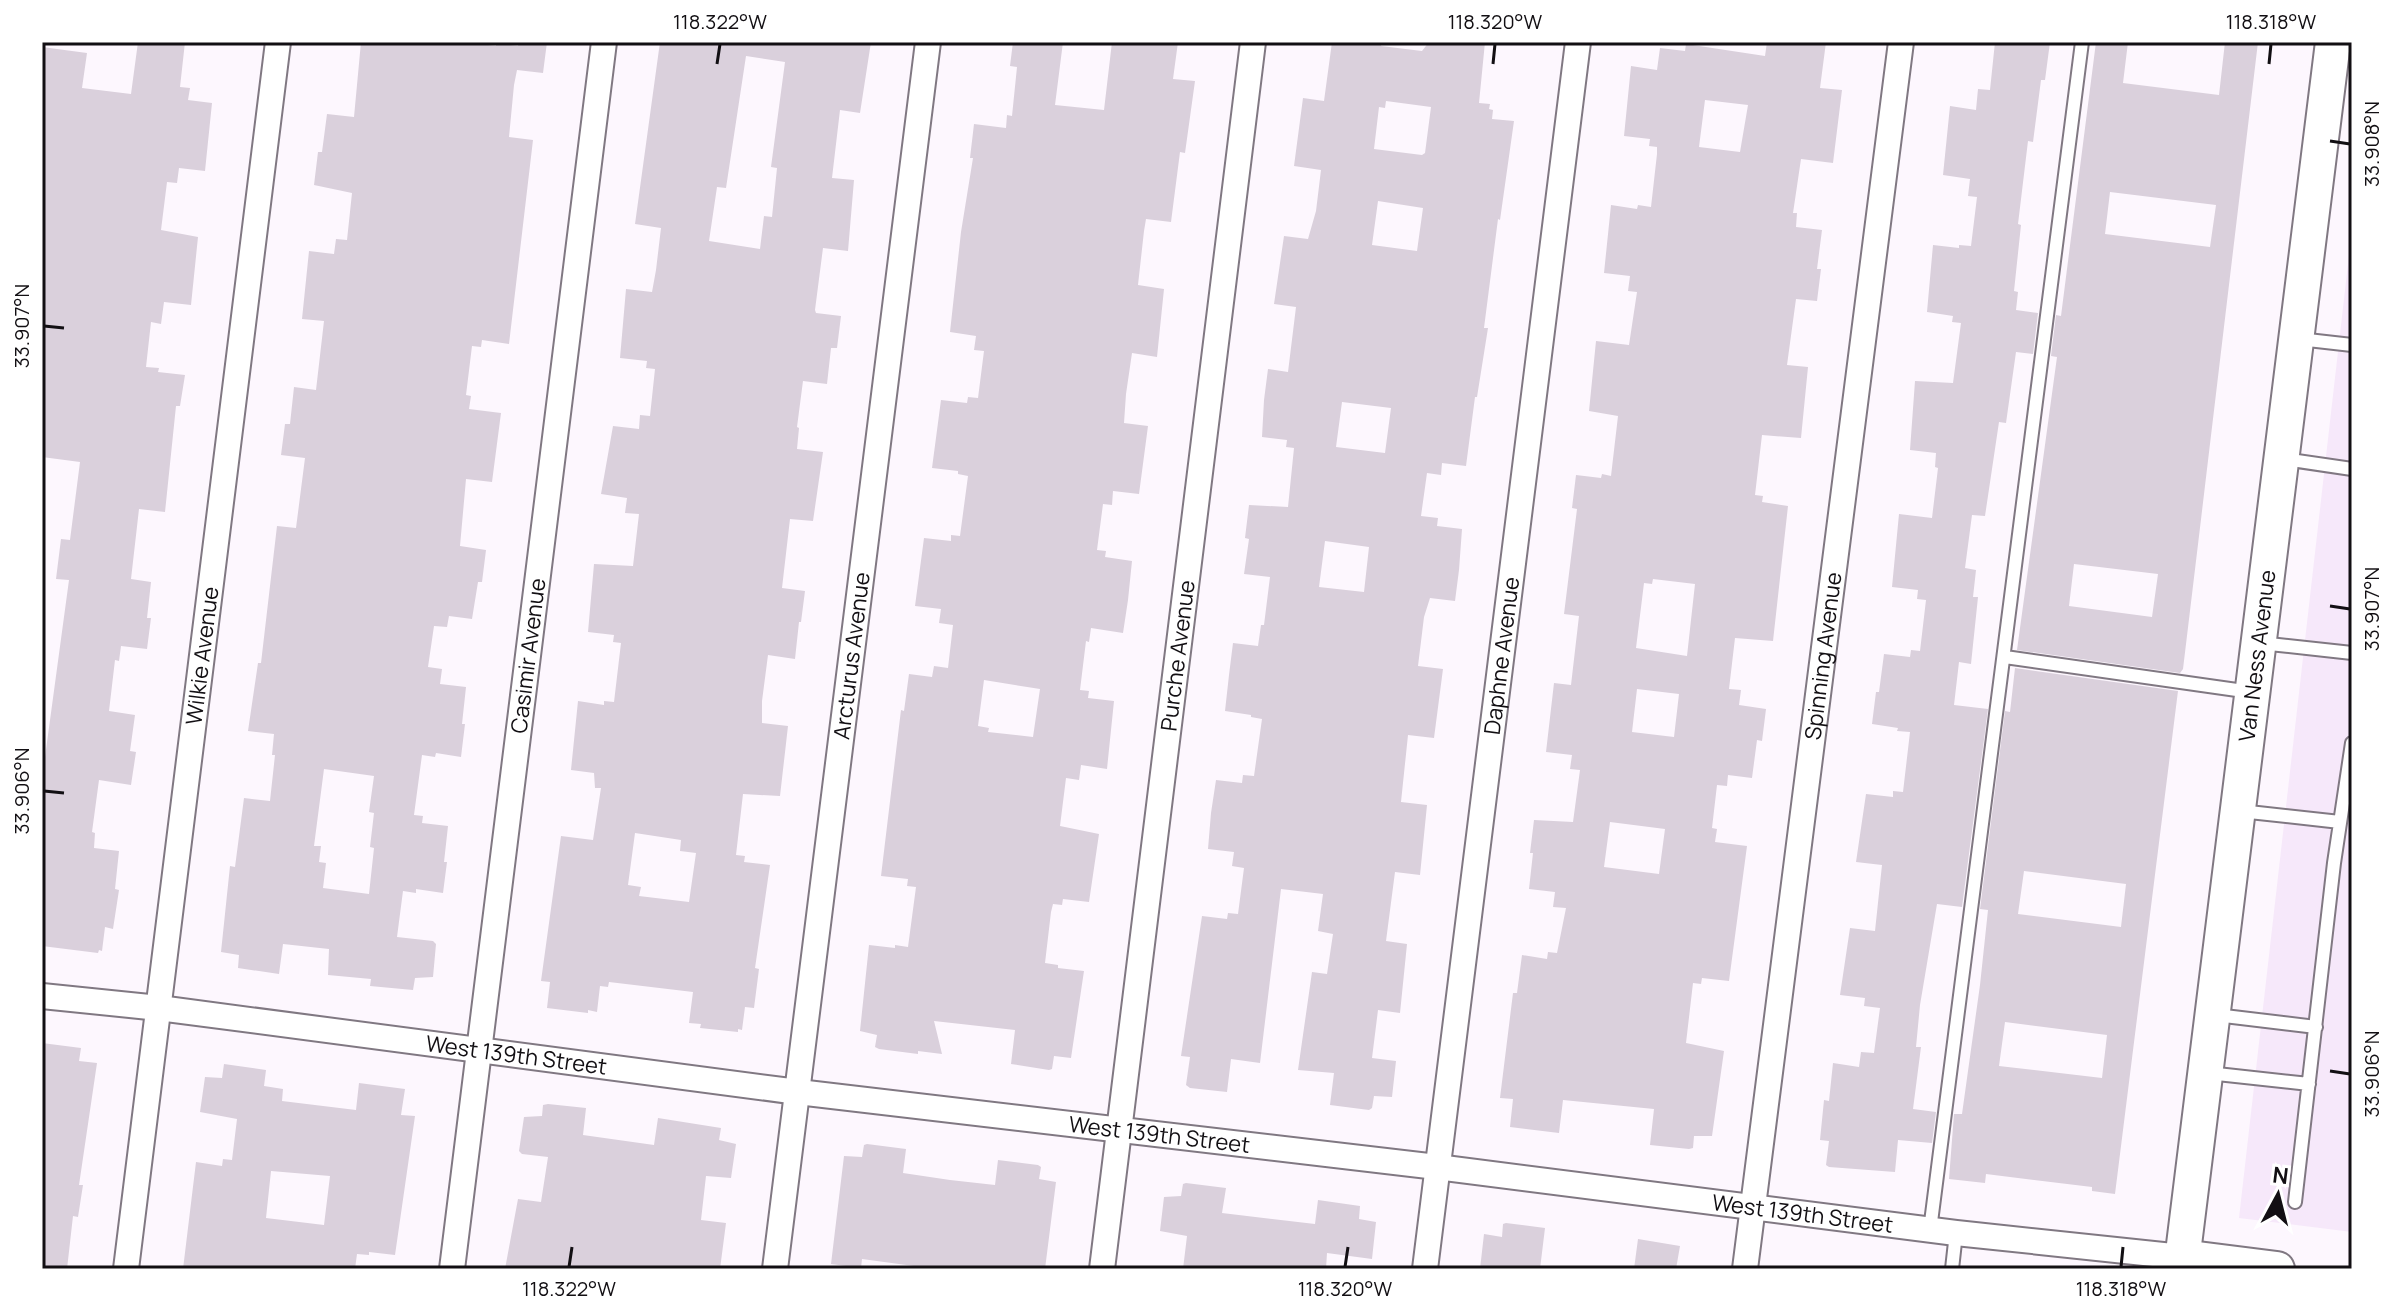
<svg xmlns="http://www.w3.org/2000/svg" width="2394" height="1311" viewBox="0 0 2394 1311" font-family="Manrope,sans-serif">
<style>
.built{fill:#f6e8fa}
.building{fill:#dad0dc;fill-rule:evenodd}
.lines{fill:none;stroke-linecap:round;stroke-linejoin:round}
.lane-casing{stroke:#807882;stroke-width:16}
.street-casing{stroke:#807882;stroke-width:28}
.secondary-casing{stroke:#807882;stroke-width:38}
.lane{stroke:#fff;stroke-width:12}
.street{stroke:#fff;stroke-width:24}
.secondary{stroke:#fff;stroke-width:34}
.ticks{fill:none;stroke:#120f13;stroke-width:3}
.labels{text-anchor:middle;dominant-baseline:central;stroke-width:6;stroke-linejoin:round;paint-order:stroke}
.street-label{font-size:22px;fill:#120f13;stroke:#fff}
.neatline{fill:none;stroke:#120f13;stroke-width:3}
.ticks-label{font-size:20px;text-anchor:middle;fill:#120f13}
</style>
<rect width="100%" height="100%" fill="#fdf7fe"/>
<path class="built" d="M2352 229V1232L2239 1218Z"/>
<path class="building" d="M138 42H185L180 87 190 88 188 100 212 103 205 171 179 168 177 183 167 182 161 230 198 237 191 305 164 302 161 324 151 322 146 367 159 368 158 372 185 375 180 406H176L165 512 139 509 131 579 151 582 147 618H151L147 649 121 646 119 661 115 660 109 711 135 715 130 751 136 752 131 785 99 780 92 832 95 833 94 848 119 851 115 889 119 890 113 929 105 927 102 951 99 950 98 953 42 946V757H45L69 580 56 579 61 539 70 540 80 462 42 457V47L87 53 82 88 131 94Z
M361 42H463L496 46V43L518 46 519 42H547L543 73 517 70 514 85 509 137 533 140 509 344 482 340 481 347 472 346 466 395 471 396 469 409 501 413 492 482 466 479 460 546 486 550 482 582H478L472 619 449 616 447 627 434 626 428 667 442 669 440 684 466 687 462 724H465L461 757 436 753 435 757 422 755 414 815 423 816 422 823 448 826 444 862H447L443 893 416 889V893L403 891 397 937 433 941 436 944 433 977 415 978 413 990 370 986 371 979 328 975 329 949 283 944 279 974 238 968 239 955 221 952 230 866 235 867 244 798 270 801 275 755H272L274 734 248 731 258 663H261L277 526 296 528 305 458 281 455 285 424H290L294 387 316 390 324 321 302 319 309 251 334 254 336 239 347 240 352 193 314 185 318 152H322L327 114 354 117ZM324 769 374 776 369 812 374 813 370 847 374 848 369 894 323 888 326 863 319 862 321 846H314Z
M660 42H871L860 113 840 110 832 178 854 180 848 251 823 248 815 310 816 313 841 316 837 348H831L827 384 803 381 797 427 799 428 797 449 823 452 813 521 790 519 782 588 805 591 801 622H799L795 659 768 655 762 701V723L788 726 780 796 743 794 736 855 745 856 744 862 770 865 755 968 759 969 754 1008 745 1007 742 1030 738 1029V1032L700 1028 701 1024 689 1023 693 992 609 982 608 987 600 986 597 1012 588 1010V1013L547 1008 550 982 541 981 561 836 593 840 601 788H595L594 773 571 770 578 701 604 705V701L614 702 621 643 613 642 614 635 588 632 594 564 633 566 639 514 625 513 627 498 601 494 613 426 639 429 640 415 650 416 655 369 646 368 647 361 620 358 626 289 652 292 656 270 661 228 635 224ZM746 56 785 62 771 167 777 168 772 217 764 216 760 249 709 241 717 187 726 188ZM635 833 681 840 680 851 696 853 689 902 639 896 641 887 628 885Z
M1013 42H1063L1055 105 1104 110 1112 42H1178L1173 79 1195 81 1185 153 1180 152 1171 222 1146 219 1144 231 1138 285 1164 289 1157 357 1132 353 1126 394 1124 423 1148 426 1139 494 1113 491 1112 505 1103 504 1097 550 1106 551 1105 557 1132 561 1128 600 1123 633 1091 628 1089 642 1086 641 1080 690 1089 691 1088 698 1114 701 1107 769 1081 765 1079 780 1066 778 1060 826 1099 834 1089 902 1063 899 1062 905 1053 904 1051 912 1045 963 1058 965V968L1084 971 1071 1058 1054 1056 1052 1069 1049 1070 1011 1064 1015 1030 934 1021 942 1054 918 1051V1054L879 1049 875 1047 877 1035 860 1031 869 945 895 948V945L908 947 916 887 907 886 908 879 881 876 901 710 904 711 909 674 932 677 934 666 948 668 953 625 939 623 941 609 915 606 924 538 951 541V535L960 536 968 476 958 474V471L932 468 941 400 967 403 968 397 978 398 984 351 974 350 976 336 950 332 961 232 973 158H970L974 124 1006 128 1007 115 1012 116 1017 67 1010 66ZM984 680 1040 689 1033 737 988 732 989 728 978 726Z
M1332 42H1382L1381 46 1422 51 1429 42H1485L1479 103 1490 104 1489 109 1493 110 1492 119 1514 121 1500 220 1498 219 1484 328H1488L1477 397H1475L1466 466 1442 463 1441 475 1427 473 1421 516 1438 518 1437 526 1462 529 1459 570 1455 601 1430 598 1424 617 1418 666 1443 669 1434 738 1408 735 1401 802 1427 805 1420 875 1395 872 1386 941 1407 944 1400 1013 1378 1010 1372 1058 1396 1061 1392 1097 1374 1096 1372 1108 1369 1110 1330 1105 1334 1073 1298 1070 1312 972 1327 974 1333 934 1318 931 1323 894 1281 889 1260 1063 1231 1059 1227 1092 1190 1088 1186 1085 1190 1057 1181 1056 1202 916 1227 919 1228 913 1238 914 1244 868 1232 866 1234 852 1208 849 1211 813 1216 780 1242 783 1243 775 1254 776 1262 719 1251 717V715L1225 711 1229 675 1233 643 1258 646 1261 625H1264L1270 577 1244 574 1249 539 1245 538 1249 505 1288 507 1294 448 1286 447 1287 440 1262 437 1264 400 1268 369 1288 372 1296 307 1274 304 1284 236 1308 239 1316 211 1321 170 1294 166 1303 98 1324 101ZM1386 101 1431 107 1425 153 1422 155 1374 149 1379 107 1385 108ZM1378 201 1423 208 1417 251 1372 245ZM1342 402 1391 408 1385 453 1336 447ZM1325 541 1369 547 1364 592 1319 587Z
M1767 42H1826L1820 88 1842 90 1833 163 1801 159 1793 213H1797L1796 227 1822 230 1817 269H1821L1817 301 1796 299 1787 365 1808 367 1801 438 1762 435 1755 495 1763 496 1762 502 1788 506 1773 641 1735 638 1729 689 1741 690 1739 705 1766 709 1762 741 1757 740 1752 778 1728 775 1727 786 1717 785 1712 828 1717 829 1715 842 1747 846 1729 981 1702 978 1701 984 1693 983 1686 1043 1724 1051 1712 1136H1694L1693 1148 1689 1149 1650 1145 1654 1109 1563 1100 1559 1133 1510 1127 1513 1099 1500 1098 1513 993H1517L1522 955 1547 959 1548 952 1557 953 1566 908 1553 907 1555 892 1529 889 1533 853H1530L1534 820 1573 822 1580 770 1570 769 1572 755 1546 752 1554 683 1571 685 1579 616 1564 614 1577 509 1572 508 1576 475 1601 478 1602 474 1611 476 1618 416 1589 411 1596 341 1629 345 1637 292 1628 291 1630 276 1604 273 1611 205 1637 209 1638 205 1651 207 1657 154V147L1649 146 1650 139 1624 136 1631 66 1657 70 1660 48 1685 51 1686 44 1765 56ZM1705 100 1748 105 1740 152 1699 147ZM1653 579 1695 584 1687 656 1636 648 1644 583 1652 584ZM1637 689 1679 694 1674 737 1632 732ZM1610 822 1665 829 1659 874 1604 867Z
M1995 42H2050L2045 80H2041L2033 142 2028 141 2018 224 2021 225 2014 291 2018 292 2016 310 2038 313 2033 354 2016 352 2006 423 1999 422 1985 516 1972 515 1965 568 1976 570 1973 597H1978L1971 664 1959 662 1954 705 1988 709 1962 907 1937 904 1920 1005 1916 1047H1921L1913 1109 1936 1112 1932 1143 1898 1140 1895 1172 1829 1167 1826 1165 1829 1141 1820 1140 1824 1100 1829 1101 1833 1063 1859 1067 1861 1052 1874 1053 1880 1008 1864 1006 1865 998 1840 995 1850 928 1875 931 1882 865 1856 862 1866 794 1893 797V791L1903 792 1910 732 1897 731 1898 728 1872 724 1876 692H1879L1884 654 1910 657 1911 650 1920 651 1926 600 1917 599 1918 590 1892 587 1899 514 1932 518 1938 468 1935 467 1936 453 1910 450 1915 381 1953 383 1961 323 1952 322 1953 316 1927 312 1933 245 1959 248V245L1971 246 1977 197 1968 196 1970 179 1943 175 1950 106 1976 110 1978 89 1990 90Z
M2096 42H2128L2123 83 2219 95 2225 42H2258L2199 536 2183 669 2180 673 2017 650 2057 357 2051 356 2056 315 2061 316ZM2110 192 2216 205 2210 247 2105 234ZM2074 564 2158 574 2152 617 2069 606Z
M2015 668 2178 691 2115 1194 2092 1191V1187L1986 1174 1985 1183 1949 1179 1954 1114H1962L1980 985 1988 910 1980 909 2005 711 2010 712ZM2024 871 2126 884 2121 927 2018 914ZM2005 1022 2107 1035 2102 1078 1999 1066Z
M42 1043 81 1048 79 1061 97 1063 79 1185H83L78 1217 73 1216 67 1269H42Z
M224 1064 266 1070 264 1086 283 1089 282 1101 356 1110 359 1083 405 1089 401 1115 415 1116 395 1255 369 1252V1255L357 1254 355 1269H183L196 1162 222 1166 223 1159 232 1160 237 1119 200 1112 205 1077 222 1078ZM271 1171 330 1176 324 1225 266 1218Z
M548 1104 586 1108 583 1135 654 1145 658 1118 721 1128 719 1140 736 1144 731 1178 706 1176 701 1220 726 1223 720 1269H505L518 1199 541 1202 548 1157 522 1154 519 1151 524 1117 542 1116 543 1105Z
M867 1144 906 1149 903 1173 950 1180 995 1185 998 1160 1038 1165 1041 1167 1039 1179 1056 1182 1045 1269H936L862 1259 861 1268 831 1264 844 1156 862 1157 864 1145Z
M1186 1183 1226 1188 1222 1213 1315 1224 1318 1200 1360 1206 1359 1219 1376 1222 1372 1259 1327 1253 1326 1269H1183L1187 1236 1160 1231 1164 1197 1181 1196 1183 1184Z
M1506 1223 1545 1228 1540 1269H1480L1484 1234 1502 1237 1503 1224Z
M1638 1239 1680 1246 1676 1269H1634Z"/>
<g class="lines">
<defs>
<path id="lane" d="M2299 339 2352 345
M2284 459 2352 469
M2260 643 2352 653
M2005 657 2251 692
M2240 811 2340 822
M2216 1015 2316 1027
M2208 1073 2309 1084
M2295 1202 2334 863 2352 743
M1930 1230 2082 42
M1952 1269 1956 1233"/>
<g id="street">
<path id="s1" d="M42 996 159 1008 798 1092 1437 1167 1956 1233 2182 1257"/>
<path id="s2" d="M126 1269 278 42"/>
<path id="s3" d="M452 1269 604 42"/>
<path id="s4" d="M775 1269 928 42"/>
<path id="s5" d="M1102 1269 1253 42"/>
<path id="s6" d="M1425 1269 1578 42"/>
<path id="s7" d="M1745 1269 1901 42"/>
</g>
<g id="secondary">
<path d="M2182 1257 2277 1269"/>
<path id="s8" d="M2181 1269 2333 42"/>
</g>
</defs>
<use href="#lane" class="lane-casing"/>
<use href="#street" class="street-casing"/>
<use href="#secondary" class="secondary-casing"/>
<use href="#lane" class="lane"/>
<use href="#street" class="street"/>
<use href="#secondary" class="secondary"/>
</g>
<path class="ticks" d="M717 64 720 44M1493 64 1495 44M2269 64 2271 44M2330 141 2350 144M44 326 64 328M2330 606 2350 609M44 791 64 793M2330 1071 2350 1074M569 1267 572 1247M1345 1267 1348 1247M2121 1267 2123 1247"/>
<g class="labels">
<g class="street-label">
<text stroke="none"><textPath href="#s6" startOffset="618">Daphne Avenue</textPath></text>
<text stroke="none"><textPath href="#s7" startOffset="618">Spinning Avenue</textPath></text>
<text stroke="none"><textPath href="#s8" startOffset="618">Van Ness Avenue</textPath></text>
<text stroke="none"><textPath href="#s2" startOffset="618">Wilkie Avenue</textPath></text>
<text stroke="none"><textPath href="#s3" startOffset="618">Casimir Avenue</textPath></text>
<text stroke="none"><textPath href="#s4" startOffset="618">Arcturus Avenue</textPath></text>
<text stroke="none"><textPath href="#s5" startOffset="618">Purche Avenue</textPath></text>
<text stroke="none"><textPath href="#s1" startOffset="478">West 139th Street</textPath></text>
<text stroke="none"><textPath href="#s1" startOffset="1126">West 139th Street</textPath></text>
<text stroke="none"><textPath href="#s1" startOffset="1774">West 139th Street</textPath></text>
</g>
</g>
<rect width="2394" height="1311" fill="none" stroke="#ffffff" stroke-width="88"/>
<g transform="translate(2278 1195) rotate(7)" stroke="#ffffff" stroke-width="6" paint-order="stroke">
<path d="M0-6L14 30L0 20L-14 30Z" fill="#120f13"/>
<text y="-12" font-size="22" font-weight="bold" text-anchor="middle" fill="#120f13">N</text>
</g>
<rect x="44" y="44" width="2306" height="1223" class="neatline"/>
<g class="ticks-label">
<text x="720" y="29">118.322°W</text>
<text x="1495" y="29">118.320°W</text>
<text x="2271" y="29">118.318°W</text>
<text transform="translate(2372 144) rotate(-90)" y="7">33.908°N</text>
<text transform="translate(22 326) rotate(-90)" y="7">33.907°N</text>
<text transform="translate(2372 609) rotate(-90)" y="7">33.907°N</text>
<text transform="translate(22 791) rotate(-90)" y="7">33.906°N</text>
<text transform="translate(2372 1074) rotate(-90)" y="7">33.906°N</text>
<text x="569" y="1296">118.322°W</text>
<text x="1345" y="1296">118.320°W</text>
<text x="2121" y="1296">118.318°W</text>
</g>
</svg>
